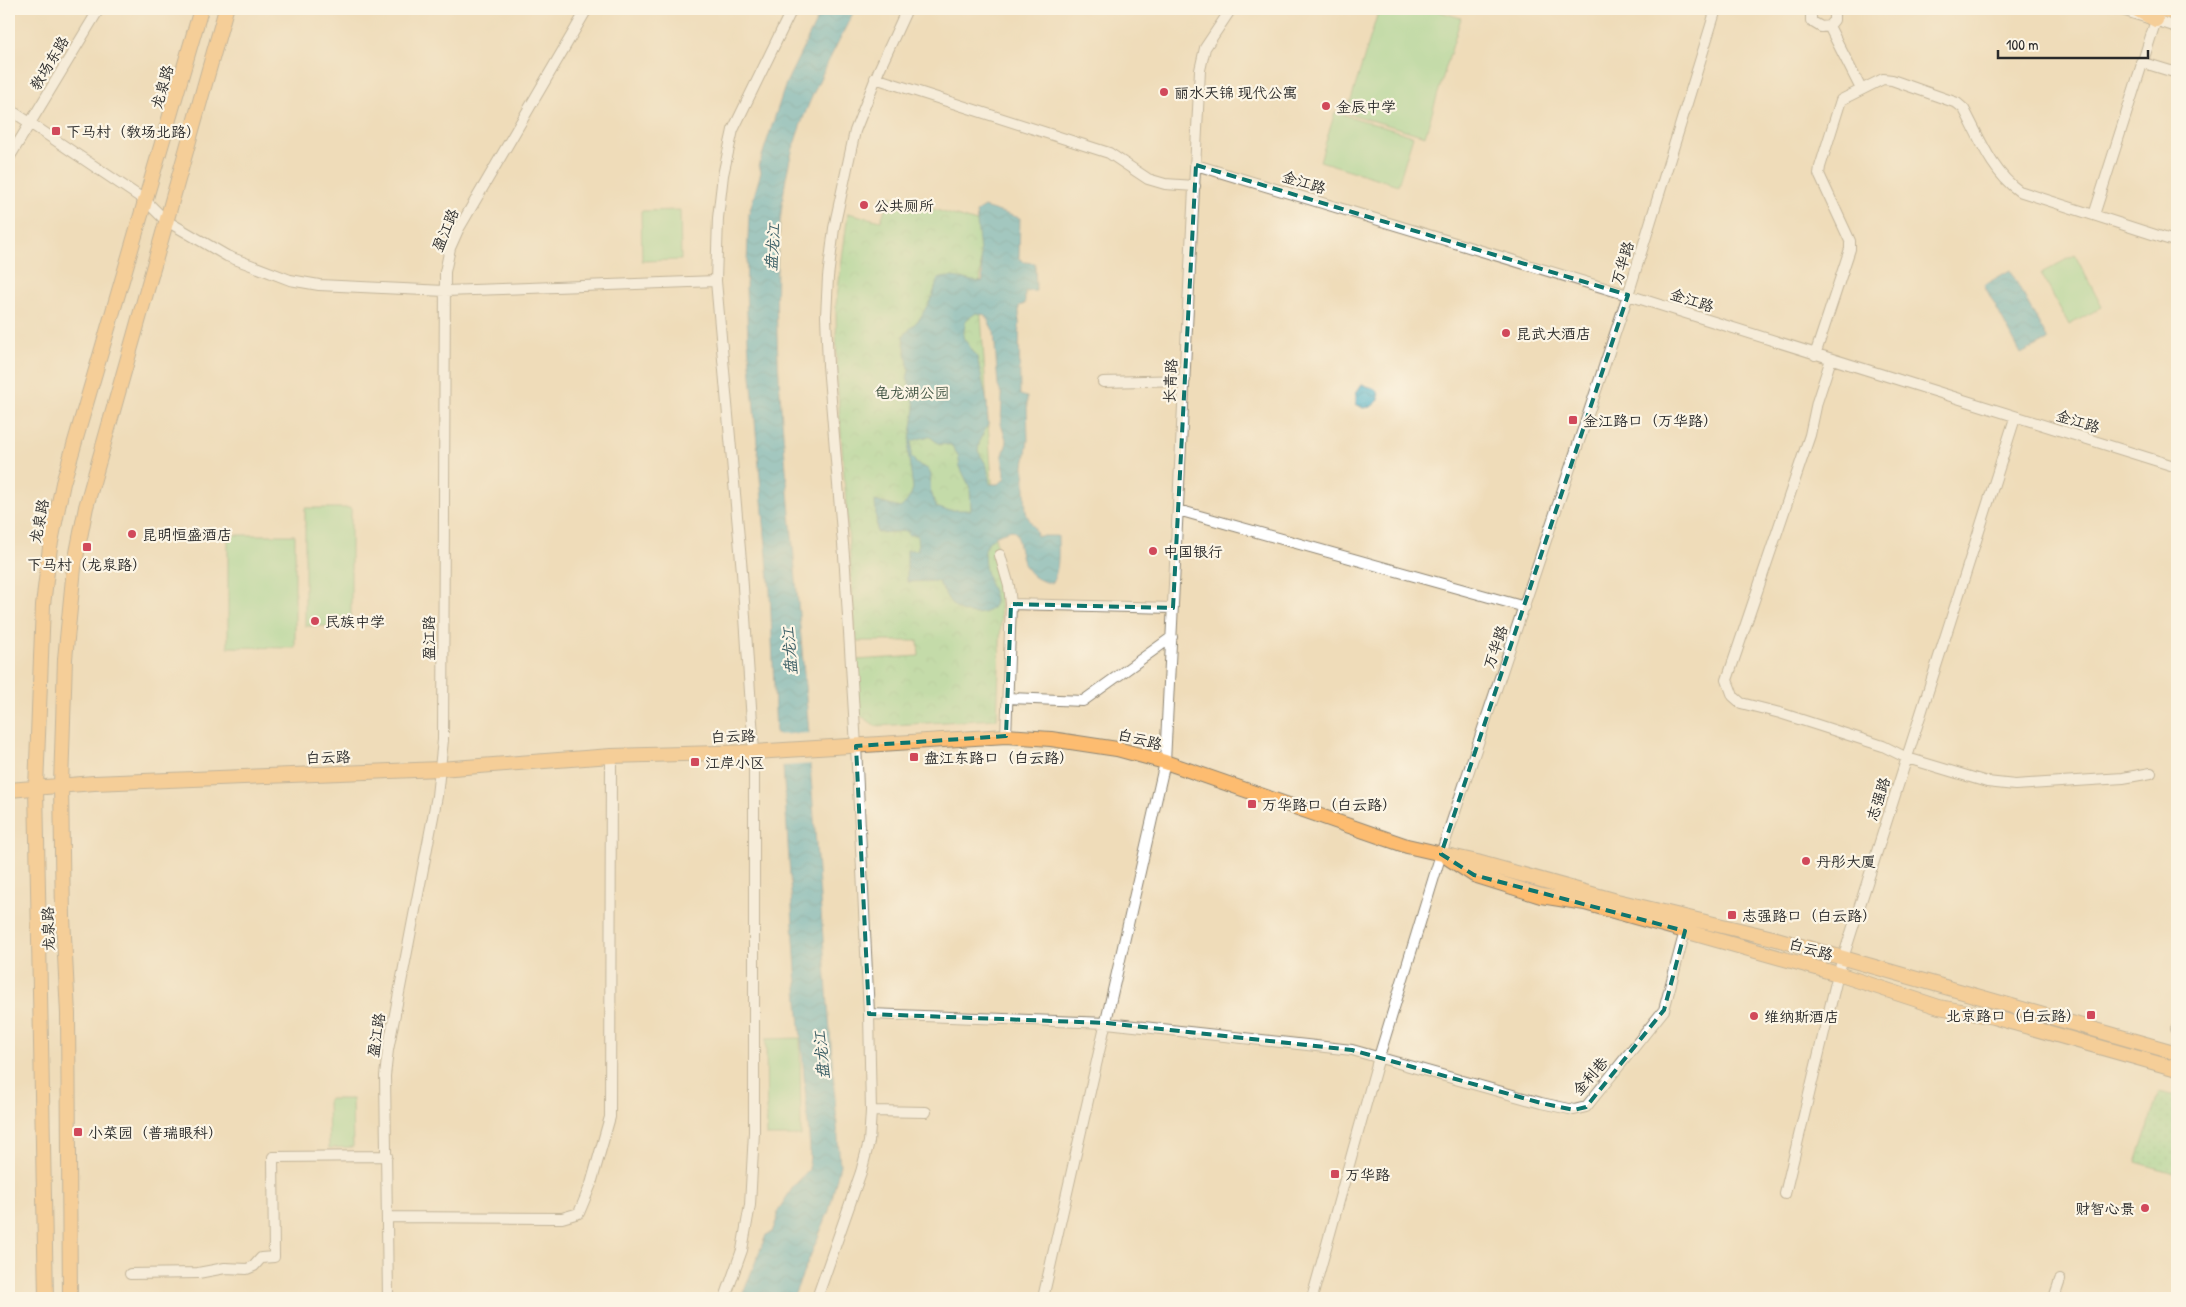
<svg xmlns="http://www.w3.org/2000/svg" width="2186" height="1307" viewBox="0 0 2186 1307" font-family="'Patrick Hand','LXGW WenKai TC',sans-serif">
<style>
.grass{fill:url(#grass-dots);stroke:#5e8260}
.park{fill:url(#park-crowns);stroke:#5e8260}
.garden{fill:#91da95;stroke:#5e8260}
.water{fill:url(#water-waves);stroke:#386c78;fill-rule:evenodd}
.pier{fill:#efdcb9}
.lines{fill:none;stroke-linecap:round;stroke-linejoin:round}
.minor-casing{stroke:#8d8472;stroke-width:12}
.major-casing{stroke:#8d8472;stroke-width:16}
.highway-casing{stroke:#8d8472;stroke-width:17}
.minor{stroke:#fff;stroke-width:10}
.major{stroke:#fdbc70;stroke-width:14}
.highway{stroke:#fdbc70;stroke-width:15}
.marked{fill:none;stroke:#0f766e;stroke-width:4;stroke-dasharray:10 6;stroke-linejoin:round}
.poi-dot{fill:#d1495b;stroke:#fcf5e5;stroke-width:2}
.labels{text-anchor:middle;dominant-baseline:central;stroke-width:4.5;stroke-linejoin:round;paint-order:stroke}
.street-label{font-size:15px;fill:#2b2b2b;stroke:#fcf5e5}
.poi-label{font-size:15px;fill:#2b2b2b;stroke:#fcf5e5;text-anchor:start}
.park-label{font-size:15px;fill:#445746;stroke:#fcf5e5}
.water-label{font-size:16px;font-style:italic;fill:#345961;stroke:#fcf5e5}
</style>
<defs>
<pattern id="grass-dots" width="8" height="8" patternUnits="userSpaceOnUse" patternTransform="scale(1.25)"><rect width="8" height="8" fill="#91da95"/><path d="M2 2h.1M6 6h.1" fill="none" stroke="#7dbb81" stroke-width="1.8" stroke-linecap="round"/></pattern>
<pattern id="park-crowns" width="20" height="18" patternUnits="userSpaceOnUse" patternTransform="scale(1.25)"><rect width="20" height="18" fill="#91da95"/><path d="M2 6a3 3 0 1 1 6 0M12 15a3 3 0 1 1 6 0" fill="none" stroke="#7dbb81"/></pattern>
<pattern id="water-waves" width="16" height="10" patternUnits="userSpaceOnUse" patternTransform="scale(1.25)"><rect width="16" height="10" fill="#46aec6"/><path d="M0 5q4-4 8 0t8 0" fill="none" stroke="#3b8ea1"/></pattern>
</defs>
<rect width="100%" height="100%" fill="#fcf5e5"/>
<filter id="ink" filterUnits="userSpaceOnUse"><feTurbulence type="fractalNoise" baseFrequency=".02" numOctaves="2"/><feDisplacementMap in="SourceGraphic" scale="10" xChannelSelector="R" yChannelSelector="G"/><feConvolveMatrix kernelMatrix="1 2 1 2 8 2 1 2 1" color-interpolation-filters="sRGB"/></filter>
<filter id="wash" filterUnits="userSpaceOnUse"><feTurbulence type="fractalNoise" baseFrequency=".0096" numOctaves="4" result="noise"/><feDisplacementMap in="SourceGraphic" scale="20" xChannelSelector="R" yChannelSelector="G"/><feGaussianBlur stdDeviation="1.12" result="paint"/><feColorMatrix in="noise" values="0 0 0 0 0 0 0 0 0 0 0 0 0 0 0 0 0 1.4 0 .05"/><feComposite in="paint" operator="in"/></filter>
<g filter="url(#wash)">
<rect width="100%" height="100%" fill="#efdcb9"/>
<path class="grass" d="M2159 1092 2177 1096V1174L2136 1162Z"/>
<path class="park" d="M889 196 980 223 981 315 1001 619 997 719 876 726 858 714 856 660 919 656 918 641H856L837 379 836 305 848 213 881 221Z"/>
<path class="garden" d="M1379 9H1431L1461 18 1425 136 1347 113Z
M1335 112 1413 136 1398 185 1320 161Z
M680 210 681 260 642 261 641 211Z
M2075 255 2102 307 2069 325 2041 273Z
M305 508H351V626H305Z
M228 535H295V648L228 647Z
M800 1038 801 1136H767L766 1039Z
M328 1099H352L353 1147 329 1148Z"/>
<path class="water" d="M822 9H855C827 65 795 121 785 184 769 282 779 383 787 481 795 565 802 649 809 733L810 764 840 1165 829 1211 793 1298H741L766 1235 772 1232 778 1216 777 1212 793 1187 809 1169 810 1149 798 1003 783 766 776 735 770 592 748 341 746 288 749 213 761 172 759 165 786 83Z
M984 207 1020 218 1019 258 1024 262 1035 263 1036 291 1025 292V304L1019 306 1020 395 1027 397 1028 441 1024 466 1026 511C1028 521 1036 526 1037 536H1058C1058 552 1060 569 1052 583 1024 580 1020 557 1017 534L1012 530C980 537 981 555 989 582 991 588 995 594 995 600 995 617 966 616 957 609 947 602 945 590 937 581L907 582V550H918L917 535H908V531L877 533 875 501 900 508C907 503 911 496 913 488L908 453 915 408 913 396 907 378 909 370 903 336 920 318 932 297 938 279C954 273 967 282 983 282L976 212ZM976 313 985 315 994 332 998 386 1002 396 1001 425 1007 442 1002 458 1005 473 1004 479 999 484H990L987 466 978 451 980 439 988 425 987 402 977 357 963 337 966 320ZM929 436 939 444 951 445 958 455 960 467 970 488 971 510H945L936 507 930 488 931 475 928 469 917 464 911 456 912 441Z
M2010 270 2048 340 2021 354 1984 285Z
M1362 384C1371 389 1380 386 1379 400L1371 407 1363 408 1356 404V393Z"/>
<path class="pier" d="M812 733V764L781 766 774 735Z"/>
</g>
<g filter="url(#ink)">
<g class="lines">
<defs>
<path id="minor" d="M1811 9V21L1821 27 1829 26 1834 20V9
M2119 9 2177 27
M1829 26 1861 89
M2141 62 2177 73
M875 78 1109 153 1148 179 1165 184 1195 186
M9 109 146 201 165 220 227 256 290 280 319 285 445 291 716 281
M9 158 99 9
M1196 165 1628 295 2177 467
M2094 215 2156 20
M1815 355 1850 249V241L1819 174 1820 167 1841 100 1883 79 1892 80 1957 103 1964 109C1979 137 1992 172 2019 191L2177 242
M1831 359 1817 402 1810 435 1727 680 1733 696 1741 703 1780 713 1883 746 1907 758 1987 782 2015 785 2123 778 2151 773
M1103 382 1185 380
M1178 510 1525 607
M1000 555 1009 586 1011 604
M1008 698 1083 701 1172 637
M1006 736 1011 604 1173 608
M869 1014 1107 1023 1352 1050 1541 1103 1574 1110 1586 1107 1664 1010 1685 931
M2176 1029 2177 1028
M871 1111 926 1112
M1785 1194 1838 974 2015 418
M387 1217 562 1218 579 1213 591 1184 610 1117 611 756
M130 1274 198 1273 225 1268 247 1269 254 1266 261 1258 274 1257 273 1157 387 1156
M388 1298 385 1076 388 1050 437 796 443 740 445 272 450 248 458 230 587 9
M725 1298 742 1250 750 1205 754 1132V752L742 572 716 281 718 218 723 175 733 130 792 9
M817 1298 861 1172 869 1142 871 1111 869 1014 856 746 845 568 828 365 826 316 828 277 834 228 855 131 879 70 907 9
M1043 1298 1165 762 1200 70 1205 48 1231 9
M1312 1298 1379 1057 1441 854 1628 295 1716 9
M2054 1298 2060 1280"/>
<path id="major" d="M2136 9 2156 20
M9 790 94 783 440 769 611 756 754 752 1006 736 1051 739 1117 749 1165 762 1407 846 1477 862 1617 901 1773 938 2177 1053
M1448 858 1474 875 1541 896 1585 903 1838 974 1939 1007 1993 1017 2177 1069
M46 1298 36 788 43 605 50 547 63 483 201 9
M70 1298 68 1014 63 917 61 785 65 659 74 568 86 507 226 9"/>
<path id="highway" d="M2162 9 2177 13"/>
</defs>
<use href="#minor" class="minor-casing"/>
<use href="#major" class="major-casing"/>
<use href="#highway" class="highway-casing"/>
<use href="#minor" class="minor"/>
<use href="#major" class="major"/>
<use href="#highway" class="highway"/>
</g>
</g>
<path d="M0 0H2186V1307H0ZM1196 165 1628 295 1441 854 1474 875 1685 931 1664 1010 1586 1107 1574 1110 1541 1103 1352 1050 1107 1023 869 1014 856 746 1006 736 1011 604 1173 608Z" fill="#efdcb9" fill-opacity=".55" fill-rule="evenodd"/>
<path class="marked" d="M1196 165 1628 295 1441 854 1474 875 1685 931 1664 1010 1586 1107 1574 1110 1541 1103 1352 1050 1107 1023 869 1014 856 746 1006 736 1011 604 1173 608Z"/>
<g class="poi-dot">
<circle cx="1164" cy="92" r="5"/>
<circle cx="1326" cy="106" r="5"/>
<rect x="51" y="126" width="10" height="10" rx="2.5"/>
<circle cx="864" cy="205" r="5"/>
<circle cx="1506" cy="333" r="5"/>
<rect x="1568" y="415" width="10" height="10" rx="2.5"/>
<circle cx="132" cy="534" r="5"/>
<rect x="82" y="542" width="10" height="10" rx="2.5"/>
<circle cx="1153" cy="551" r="5"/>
<circle cx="315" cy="621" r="5"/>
<rect x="909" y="752" width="10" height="10" rx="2.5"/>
<rect x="690" y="757" width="10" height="10" rx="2.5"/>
<rect x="1247" y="799" width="10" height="10" rx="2.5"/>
<circle cx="1806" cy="861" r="5"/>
<rect x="1727" y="910" width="10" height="10" rx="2.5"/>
<rect x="2086" y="1010" width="10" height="10" rx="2.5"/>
<circle cx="1754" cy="1016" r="5"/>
<rect x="73" y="1127" width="10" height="10" rx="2.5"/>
<rect x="1330" y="1169" width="10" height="10" rx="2.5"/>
<circle cx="2145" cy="1208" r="5"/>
</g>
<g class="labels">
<g class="street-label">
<text transform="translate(49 63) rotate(-59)">教场东路</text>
<text transform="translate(162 87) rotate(-74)">龙泉路</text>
<text transform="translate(1304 182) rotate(17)">金江路</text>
<text transform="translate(445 230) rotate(-67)">盈江路</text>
<text transform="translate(1622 263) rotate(-73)">万华路</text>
<text transform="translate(1692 300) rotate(18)">金江路</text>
<text transform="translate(1170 381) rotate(-87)">长青路</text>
<text transform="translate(2078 421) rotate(17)">金江路</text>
<text transform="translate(39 521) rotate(-79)">龙泉路</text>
<text transform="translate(428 638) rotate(-90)">盈江路</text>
<text transform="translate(1495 647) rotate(-71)">万华路</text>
<text transform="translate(733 736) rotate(-2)">白云路</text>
<text transform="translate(1140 739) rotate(14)">白云路</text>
<text transform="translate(328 757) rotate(-2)">白云路</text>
<text transform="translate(1878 799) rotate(-72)">志强路</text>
<text transform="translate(48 929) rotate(-92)">龙泉路</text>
<text transform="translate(1811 949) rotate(16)">白云路</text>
<text transform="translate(376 1035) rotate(-81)">盈江路</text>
<text transform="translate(1590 1076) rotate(-49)">金利巷</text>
</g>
<g class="poi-label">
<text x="1174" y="92">丽水天锦 现代公寓</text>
<text x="1336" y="106">金辰中学</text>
<text x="66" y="131">下马村（教场北路）</text>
<text x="874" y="205">公共厕所</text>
<text x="1516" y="333">昆武大酒店</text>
<text x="1583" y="420">金江路口（万华路）</text>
<text x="142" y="534">昆明恒盛酒店</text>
<text x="1163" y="551">中国银行</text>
<text x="87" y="564" text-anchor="middle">下马村（龙泉路）</text>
<text x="325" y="621">民族中学</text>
<text x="924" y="757">盘江东路口（白云路）</text>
<text x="705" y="762">江岸小区</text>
<text x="1262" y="804">万华路口（白云路）</text>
<text x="1816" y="861">丹彤大厦</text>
<text x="1742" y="915">志强路口（白云路）</text>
<text x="2081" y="1015" text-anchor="end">北京路口（白云路）</text>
<text x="1764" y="1016">维纳斯酒店</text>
<text x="88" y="1132">小菜园（普瑞眼科）</text>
<text x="1345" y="1174">万华路</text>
<text x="2135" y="1208" text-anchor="end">财智心景</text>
</g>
<g class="park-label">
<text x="912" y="392">龟龙湖公园</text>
</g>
<g class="water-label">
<text transform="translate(772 247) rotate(-86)">盘龙江</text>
<text transform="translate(789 651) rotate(-94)">盘龙江</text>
<text transform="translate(821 1055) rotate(-95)">盘龙江</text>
</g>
</g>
<rect width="2186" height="1307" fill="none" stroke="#fcf5e5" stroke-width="30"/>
<path d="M1998 50v8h150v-8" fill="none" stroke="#2b2b2b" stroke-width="2.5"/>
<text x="2006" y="50" font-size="15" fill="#2b2b2b" stroke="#fcf5e5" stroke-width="4" paint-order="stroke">100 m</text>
</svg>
